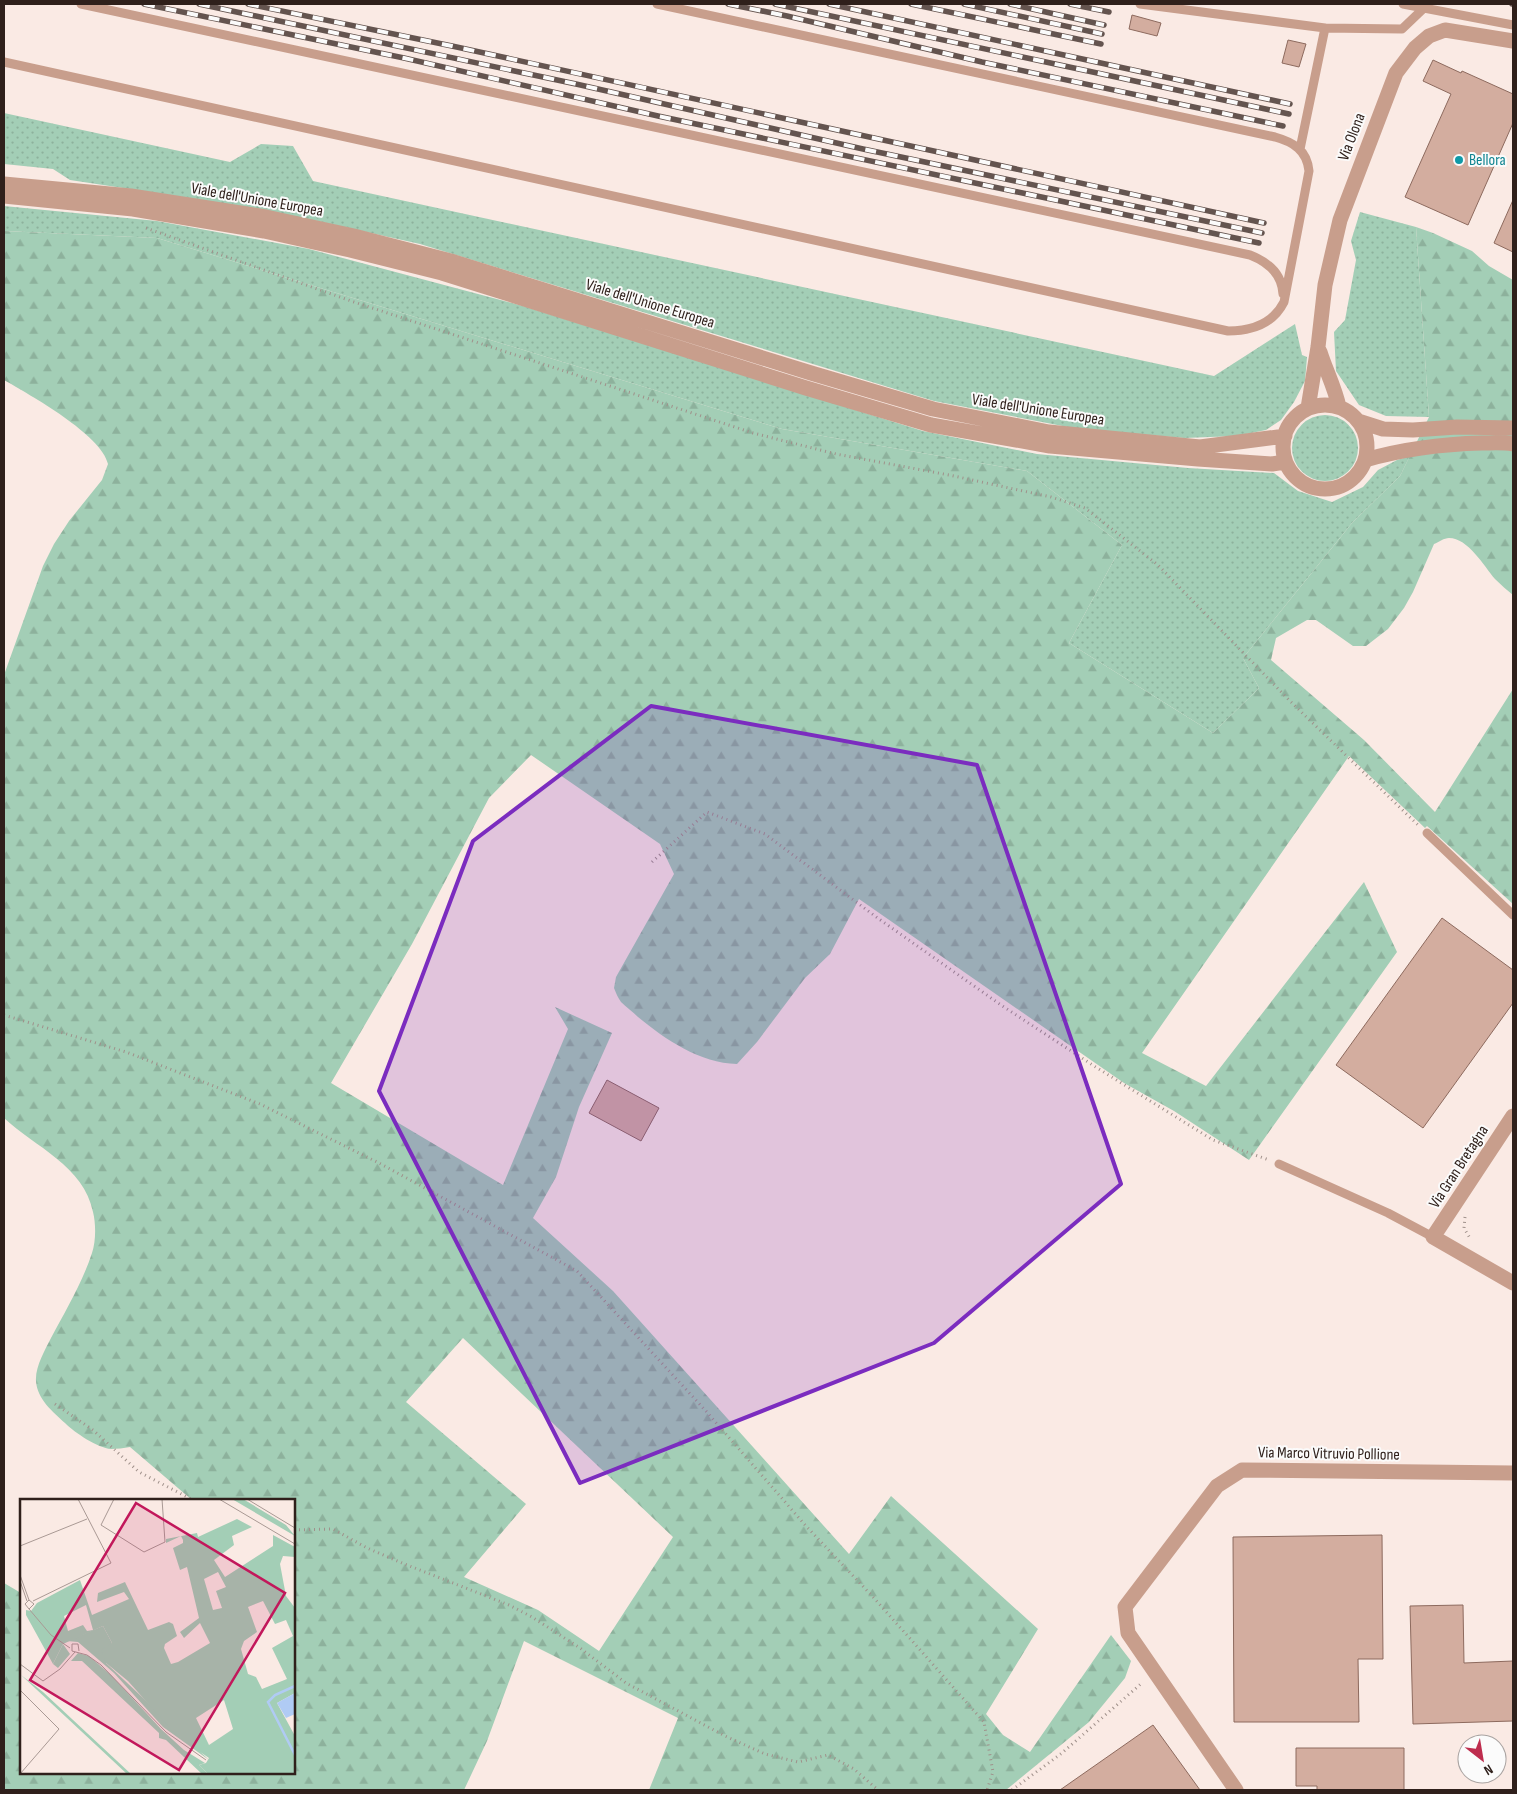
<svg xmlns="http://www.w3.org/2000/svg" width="1517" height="1794" viewBox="0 0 1517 1794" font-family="'Sofia Sans Condensed',sans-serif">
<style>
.grass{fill:url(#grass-dots)}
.forest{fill:url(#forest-firs);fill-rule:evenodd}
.building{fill:#d3ad9f;stroke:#8d6a5e}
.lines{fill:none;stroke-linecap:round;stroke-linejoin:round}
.path{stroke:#9f908a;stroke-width:3;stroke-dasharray:1 4;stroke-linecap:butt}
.service{stroke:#c89e8c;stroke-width:9}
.minor{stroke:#c89e8c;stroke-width:15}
.rail-casing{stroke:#64544f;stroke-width:5.5}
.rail{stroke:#fbfbfb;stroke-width:4;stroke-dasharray:11;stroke-linecap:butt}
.marked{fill:#7b2cbf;fill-opacity:0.2;stroke:#7b2cbf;stroke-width:4;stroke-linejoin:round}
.culture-dot{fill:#0f9aa8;stroke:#fbfbfb;stroke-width:2}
.labels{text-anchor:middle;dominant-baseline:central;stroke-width:4;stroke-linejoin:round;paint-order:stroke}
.street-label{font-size:16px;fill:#2f201b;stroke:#fbfbfb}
.culture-label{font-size:16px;fill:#0d838f;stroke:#fbfbfb;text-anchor:start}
.inset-river{fill:none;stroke:#b0cbf4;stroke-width:2.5}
.inset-road{fill:none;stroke:#a99994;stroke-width:1}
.view{fill:#c2185b;fill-opacity:0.15;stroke:#c2185b;stroke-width:2.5}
.inset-edge{fill:none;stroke:#2f201b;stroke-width:2.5}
</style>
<defs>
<pattern id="grass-dots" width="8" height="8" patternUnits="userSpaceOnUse" patternTransform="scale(1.25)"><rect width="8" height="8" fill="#a3ceb6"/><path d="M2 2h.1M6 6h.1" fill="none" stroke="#8db19c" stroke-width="1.8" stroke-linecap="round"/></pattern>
<pattern id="forest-firs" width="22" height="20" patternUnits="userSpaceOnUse" patternTransform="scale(1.25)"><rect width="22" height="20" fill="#a3ceb6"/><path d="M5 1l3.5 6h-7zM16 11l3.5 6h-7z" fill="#8db19c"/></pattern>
</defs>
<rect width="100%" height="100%" fill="#faeae4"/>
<path class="grass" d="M4 113 230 162 261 144 293 146 313 181 1214 376 1295 324 1302 355 1307 357 1305 381 1294 402 1281 420 1266 430 1236 436 1184 438 1078 429 934 401 420 244 317 221 189 198 70 180 53 169 4 164Z
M4 206 157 221 309 249 523 306 923 431 1037 454 1188 468 1274 473 1298 491 1332 502 1363 487 1378 470 1397 460 1410 456 1400 476 1352 523 1243 658 1259 688 1213 733 1069 643 1122 545 1027 471 782 429 157 238 4 231Z
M1360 212 1416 227 1429 417 1386 416 1359 405 1336 371 1334 332 1345 320 1356 260 1351 241Z
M1292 448a33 33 0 1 1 66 0a33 33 0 1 1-66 0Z"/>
<path class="forest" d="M1416 227 1433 233 1472 251 1489 266 1513 280V595C1507 590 1501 585 1495 579 1484 566 1468 538 1449 538 1444 538 1439 542 1434 544L1413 592 1404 608 1388 629 1366 646H1353L1316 620H1307L1276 638 1271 660 1364 740 1435 812 1513 689V904L1427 826 1425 828 1349 756 1142 1053 1206 1086 1364 882 1397 952 1249 1160 1174 1111 1124 1083 859 899 830 954 805 978 757 1042 737 1064C700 1063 666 1040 638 1017 633 1012 626 1007 621 1002 618 998 616 993 614 988L616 977 674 874 660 844 531 755 489 798 412 944 331 1083 503 1185 568 1029 555 1007 612 1033 579 1107 556 1177 533 1218 613 1291 849 1554 891 1496 1038 1629 986 1714 1003 1735 1030 1752 1111 1635 1131 1661 1125 1678 1089 1722 1006 1790H649L678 1718 524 1641 487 1741 464 1790H4V1583L21 1593V1773H294V1500H192L130 1447C124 1448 117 1449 111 1449 98 1448 75 1433 65 1423 53 1412 37 1399 36 1381 35 1367 45 1350 51 1338 65 1312 83 1281 92 1253 96 1241 96 1224 93 1212 84 1166 35 1147 4 1118V675L43 566 54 544 69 521 102 480 108 464C102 435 30 395 4 380V231L157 238 782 429 1027 471 1122 545 1069 643 1213 733 1259 688 1243 658 1352 523 1400 476 1429 417ZM463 1338 673 1537 599 1651 538 1610 464 1577 526 1504 406 1402Z"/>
<path class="building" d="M1132 15 1161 23 1157 36 1129 29Z
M1288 40 1306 44 1299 67 1282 63Z
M1433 60 1461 73 1462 71 1513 94V123L1468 225 1405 197 1451 94 1423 81Z
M1513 200V252L1494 243Z
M1442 918 1513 970V1003L1423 1128 1336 1065Z
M607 1080 659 1108 641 1141 589 1113Z
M1382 1535 1383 1659H1358L1359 1722H1234L1233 1537Z
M1463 1605 1464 1663 1513 1661V1721L1413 1724 1410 1606Z
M1153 1725 1200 1790H1060Z
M1296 1748H1404V1790H1317V1786H1296Z"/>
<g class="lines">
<path class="path" d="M146 228 351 301 753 433 836 454 949 475 1051 497 1085 508 1158 565 1291 702 1419 826
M652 862 707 812 765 834 879 919 1001 1005 1094 1066 1213 1140 1269 1160
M4 1015 126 1052 260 1104 379 1163 577 1271 705 1410 806 1526 874 1598 984 1722 993 1772 987 1790
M1465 1217 1464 1228 1471 1240
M55 1404 93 1430 139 1472 193 1500
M294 1530 333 1529 367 1548 402 1563 509 1605 532 1617 580 1648 626 1683 725 1736 765 1754 798 1762 828 1755 854 1769 878 1790
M1012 1790 1062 1753 1143 1682"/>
<path class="service" d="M81 4 1250 255C1268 262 1282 274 1283 294
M1140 4 1325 28 1402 29 1424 8
M1403 4 1513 25
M4 62 1228 331C1251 331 1273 324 1284 302L1309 171C1307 150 1293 142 1275 137L657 4
M1300 149 1325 28
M1427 833 1513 915
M1279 1164 1388 1213 1433 1237"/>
<path class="minor" d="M4 184 131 196 266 217 354 236 451 261 811 373 933 409 1049 432 1200 447 1285 436
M4 196 133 209 264 231 350 250 442 273 806 388 931 425 1050 446 1198 459 1272 464 1285 462
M1320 352C1326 371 1335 388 1339 407
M1283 447a42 42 0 1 1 84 0a42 42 0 1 1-84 0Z
M1308 408 1318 347 1325 285 1340 220 1396 73 1415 48 1429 36 1445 30 1513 41
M1358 421 1383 429 1413 430 1457 427 1513 428
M1365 460C1403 449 1442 444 1482 443 1492 443 1503 442 1513 444
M1513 1116 1433 1237 1513 1283
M1236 1790 1128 1633 1125 1607 1217 1486 1242 1470 1513 1473"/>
<defs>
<path id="rail" d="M144 4 404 58 658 116 1259 243
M199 4 576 84 863 149 1262 233
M248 4 452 46 1264 223
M728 4 787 16 982 62 1283 126
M775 4 1289 114
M829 4 1290 104
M911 4 1101 44
M964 4 1102 34
M1010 4 1104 25
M1070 4 1109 12
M1512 4H1513"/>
</defs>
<use href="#rail" class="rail-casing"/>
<use href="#rail" class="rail"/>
</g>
<path class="marked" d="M651 706 977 765 1121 1184 934 1343 580 1483 379 1091 473 841Z"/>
<circle class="culture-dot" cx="1459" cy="160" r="5"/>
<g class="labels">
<g class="street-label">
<text transform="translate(1352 137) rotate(-69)">Via Olona</text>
<text transform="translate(257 200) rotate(10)">Viale dell'Unione Europea</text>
<text transform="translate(650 304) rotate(17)">Viale dell'Unione Europea</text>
<text transform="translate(1038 410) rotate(9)">Viale dell'Unione Europea</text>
<text transform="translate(1459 1167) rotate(-57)">Via Gran Bretagna</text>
<text transform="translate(1329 1454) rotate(1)">Via Marco Vitruvio Pollione</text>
</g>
<g class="culture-label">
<text x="1469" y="160">Bellora</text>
</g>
</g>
<g transform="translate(20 1499)">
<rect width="275" height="275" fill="#faeae4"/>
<path d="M212 0H223L266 26 275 37ZM83 127 92 144 86 164 189 261 143 228 94 174 58 143 47 142ZM43 145 50 155 38 169 33 165ZM58 154 69 157 91 176 141 230 164 251 185 264 179 266 188 275H182L146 241 139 239V234L62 162H51ZM1 176 23 193 111 275H107Z" fill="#a3ceb6"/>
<path d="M217 20 232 28 212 37 214 46 194 61 205 78 253 47V36L275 48V58L263 57 260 65 266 97 275 109V194L257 204 275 237V275H188L179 266 186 264 189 259 158 238 108 182 86 164 81 151 92 144 83 127 43 145 33 165 6 116V111L11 112 17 104 60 81 72 116 109 100 104 93 77 103 78 94 105 83 128 131 149 123 153 125 157 137 145 145 144 149 151 165 158 163 190 144 180 124 164 139 160 133 179 119 167 68 160 71 153 49 163 44V41L161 37 146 44V40L177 34 178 38ZM198 73 206 88 196 92 202 109 193 111 184 80ZM243 102 255 125 266 121 273 137 252 149 267 180 242 190 236 178 228 175 221 150 224 142 237 133 228 108ZM66 106 73 131 67 132 63 126 48 132 44 117ZM204 201 213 230 189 246 176 219Z" fill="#a3ceb6" fill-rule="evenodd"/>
<path d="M275 194V215L266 219 257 204Z" fill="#b0cbf4"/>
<path class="inset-river" d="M275 187 255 196 248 203 275 256"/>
<path class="inset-road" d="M94 0 81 26 124 53 145 43 142 0M199 0 275 45M227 0 275 29M0 47 67 20M0 76 9 101 14 105 9 110 5 105 9 101M0 82 7 102M13 102 91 64 58 0M9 110 31 136 50 149M59 152 58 145H52V152L67 156 81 166 146 233 186 261M0 165 23 182 40 170 55 153M0 191 39 230 0 275"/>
<path class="view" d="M116 4 265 94 159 271 10 181Z"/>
<rect width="275" height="275" class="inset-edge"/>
</g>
<rect width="1517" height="1794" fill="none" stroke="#2f201b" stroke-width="10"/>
<g transform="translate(1482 1759) rotate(149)"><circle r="24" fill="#fbfbfb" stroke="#a9a3a1"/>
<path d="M0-4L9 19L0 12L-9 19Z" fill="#be2d4e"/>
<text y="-8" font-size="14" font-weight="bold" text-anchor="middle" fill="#2f201b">N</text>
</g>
</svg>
